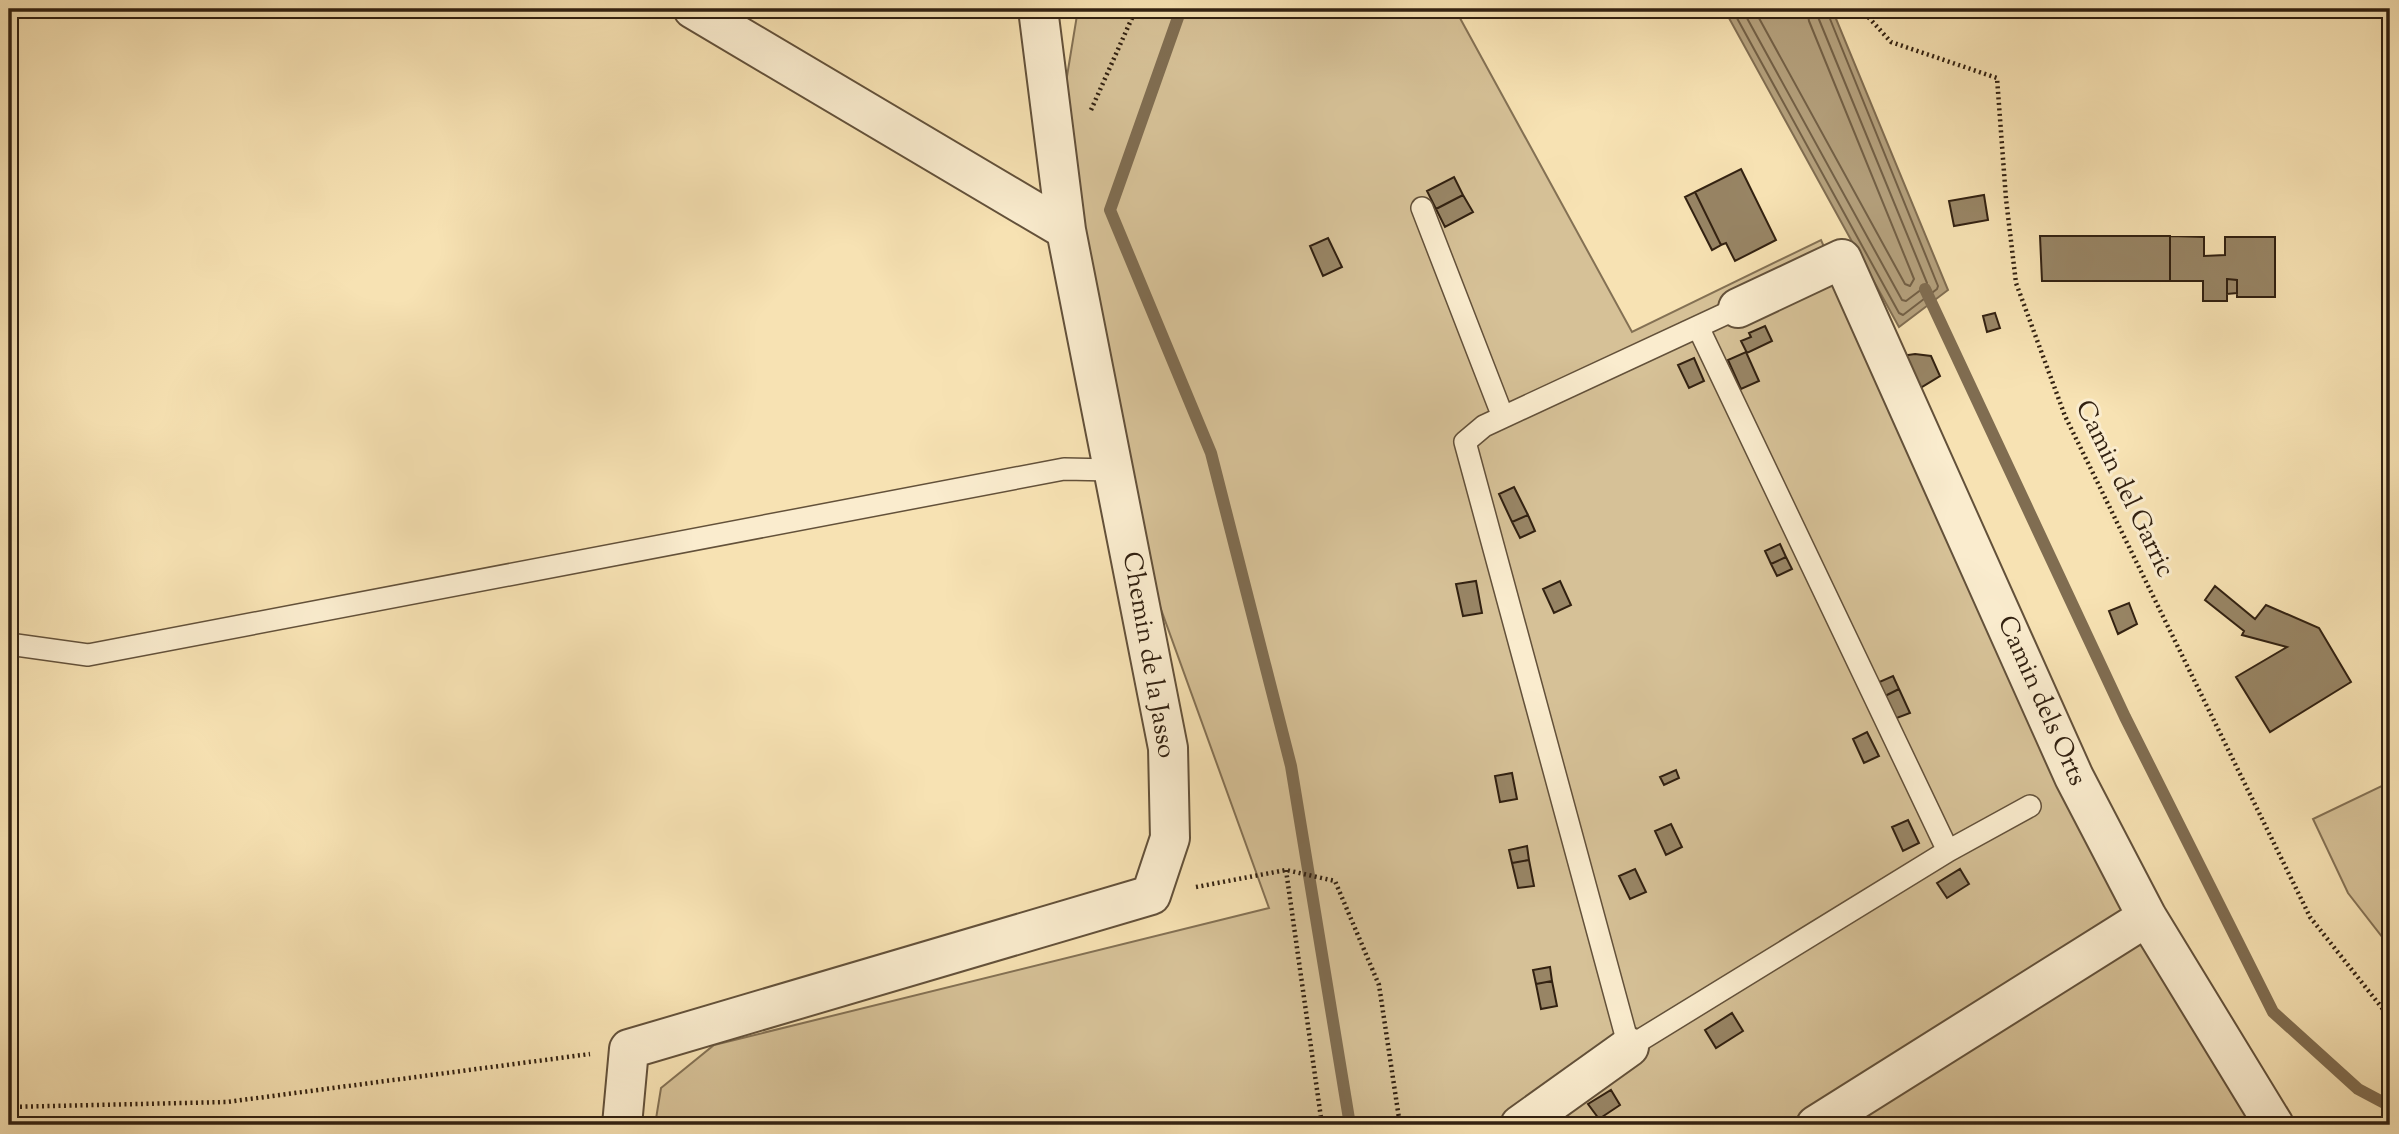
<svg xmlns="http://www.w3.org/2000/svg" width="2399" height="1134" viewBox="0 0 2399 1134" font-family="'Sorts Mill Goudy',serif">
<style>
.green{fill:#d6c197;stroke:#847154;stroke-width:2}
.water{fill:#b4a07c;stroke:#806d51;stroke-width:2}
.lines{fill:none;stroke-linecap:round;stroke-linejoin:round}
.shore{stroke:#736046;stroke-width:2}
.stream{stroke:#806d51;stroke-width:12}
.building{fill:#988565;stroke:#322111;stroke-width:2}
.lane-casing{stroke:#63513a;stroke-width:24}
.street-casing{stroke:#63513a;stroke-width:42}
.path{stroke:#322111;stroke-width:4.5;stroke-dasharray:2 3.5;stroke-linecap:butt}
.lane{stroke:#faecce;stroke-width:21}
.street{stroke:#faecce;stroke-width:38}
.labels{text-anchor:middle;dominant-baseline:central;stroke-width:6;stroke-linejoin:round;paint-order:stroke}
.street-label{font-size:26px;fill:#322111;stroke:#faecce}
</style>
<rect width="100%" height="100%" fill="#f7e2b3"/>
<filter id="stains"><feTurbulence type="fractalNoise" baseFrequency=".00286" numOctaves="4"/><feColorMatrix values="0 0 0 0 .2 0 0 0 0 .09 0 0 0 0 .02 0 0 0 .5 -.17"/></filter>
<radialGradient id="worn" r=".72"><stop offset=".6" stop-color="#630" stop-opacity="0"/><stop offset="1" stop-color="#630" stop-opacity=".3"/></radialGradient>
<path class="green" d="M1078 9H1455L1632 332 1821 240 2125 914 2264 1125H655L661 1088 714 1045 1269 908 1107 460 1050 180Z
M2390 782V947L2348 893 2313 819Z"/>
<path class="water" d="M1724 9H1832L1948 290 1899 327Z"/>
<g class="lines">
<path class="shore" d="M1732 9 1899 313 1903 315 1937 289 1938 286 1826 9
M1742 9 1902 300 1906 301 1926 286 1927 283 1818 17 1817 9
M1754 9 1905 284 1910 286 1914 279 1809 21 1807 9"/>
<path class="stream" d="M1181 9 1110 210 1211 453 1291 766 1350 1125
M1925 289 2125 717 2273 1012 2358 1089 2390 1106"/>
</g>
<path class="building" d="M1741 169 1776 240 1735 261 1726 243 1721 245 1695 192Z
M1454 177 1463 195 1436 209 1427 191Z
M1695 192 1721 245 1712 250 1685 197Z
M1463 195 1473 212 1445 227 1436 209Z
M1984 195 1988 220 1954 226 1949 201Z
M2040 236H2170V281H2042Z
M2170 236 2204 237V256L2225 255V237H2275V297H2237V280L2227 279V301H2203V281H2170Z
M1328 238 1342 267 1323 276 1310 246Z
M2227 279 2237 280V293L2227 294Z
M1995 313 2000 328 1987 332 1983 316Z
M1765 326 1772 341 1747 353 1741 341 1751 337 1749 333Z
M1746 352 1759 381 1741 389 1728 360Z
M1915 354 1931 356 1940 376 1912 393 1894 357Z
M1694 358 1704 381 1689 388 1678 365Z
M1514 487 1528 515 1512 522 1499 494Z
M1528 515 1535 531 1520 538 1512 522Z
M1780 544 1786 557 1771 564 1765 551Z
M1786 557 1792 569 1777 576 1771 564Z
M1476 581 1482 613 1463 616 1456 584Z
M1560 581 1571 605 1554 613 1543 589Z
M2215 586 2255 619 2266 605 2319 628 2351 682 2270 732 2236 677 2287 647 2242 635 2244 631 2205 600Z
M2129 603 2137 624 2118 634 2109 611Z
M1893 676 1899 689 1883 697 1877 683Z
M1899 689 1910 713 1894 719 1883 697Z
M1867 732 1879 756 1864 763 1853 739Z
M1676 770 1679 778 1664 785 1660 777Z
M1512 773 1517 799 1500 802 1495 776Z
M1908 820 1919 843 1903 851 1892 827Z
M1671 824 1682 847 1666 855 1655 831Z
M1527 846 1529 860 1512 863 1509 850Z
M1529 860 1534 886 1518 888 1512 863Z
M1635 869 1646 892 1630 899 1619 876Z
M1960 869 1969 884 1947 898 1937 883Z
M1550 967 1552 981 1536 984 1533 970Z
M1552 981 1557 1006 1541 1009 1536 984Z
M1732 1013 1743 1031 1716 1048 1705 1030Z
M1611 1090 1620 1105 1599 1119 1588 1104Z"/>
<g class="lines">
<defs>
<path id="lane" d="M1422 208 1503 417
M1738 308 1484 426 1465 442 1629 1047 1948 851 2030 806
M1698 327 1948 851
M9 644 88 655 1064 469 1113 470"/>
<path id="street" d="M693 9 1066 230
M1738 308 1842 259 2074 777 2147 917 2274 1125
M622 1125 629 1049 1151 895 1170 838 1168 748 1066 230 1038 9
M1520 1125 1629 1047
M1816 1125 2147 917"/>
</defs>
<use href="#lane" class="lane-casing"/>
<use href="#street" class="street-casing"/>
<path class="path" d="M1861 9 1891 42 1997 78 2006 199 2016 283 2065 416 2310 917 2390 1018
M1091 110 1136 9
M1286 870 1322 1125
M1196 887 1286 870 1335 881 1379 985 1400 1125
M9 1107 227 1102 590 1054"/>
<use href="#lane" class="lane"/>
<use href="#street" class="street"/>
</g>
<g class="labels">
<g class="street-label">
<text transform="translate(2124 489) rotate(64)">Camin del Garric</text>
<text transform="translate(1148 655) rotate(80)">Chemin de la Jasso</text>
<text transform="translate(2041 701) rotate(66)">Camin dels Orts</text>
</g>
</g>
<rect width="2399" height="1134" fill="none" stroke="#f7e2b3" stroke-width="35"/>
<rect x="10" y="10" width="2378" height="1113" fill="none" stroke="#322111" stroke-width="3.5"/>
<rect x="18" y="18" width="2364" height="1099" fill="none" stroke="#322111" stroke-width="2"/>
<rect width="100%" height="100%" filter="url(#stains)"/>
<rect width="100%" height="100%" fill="url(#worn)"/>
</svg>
